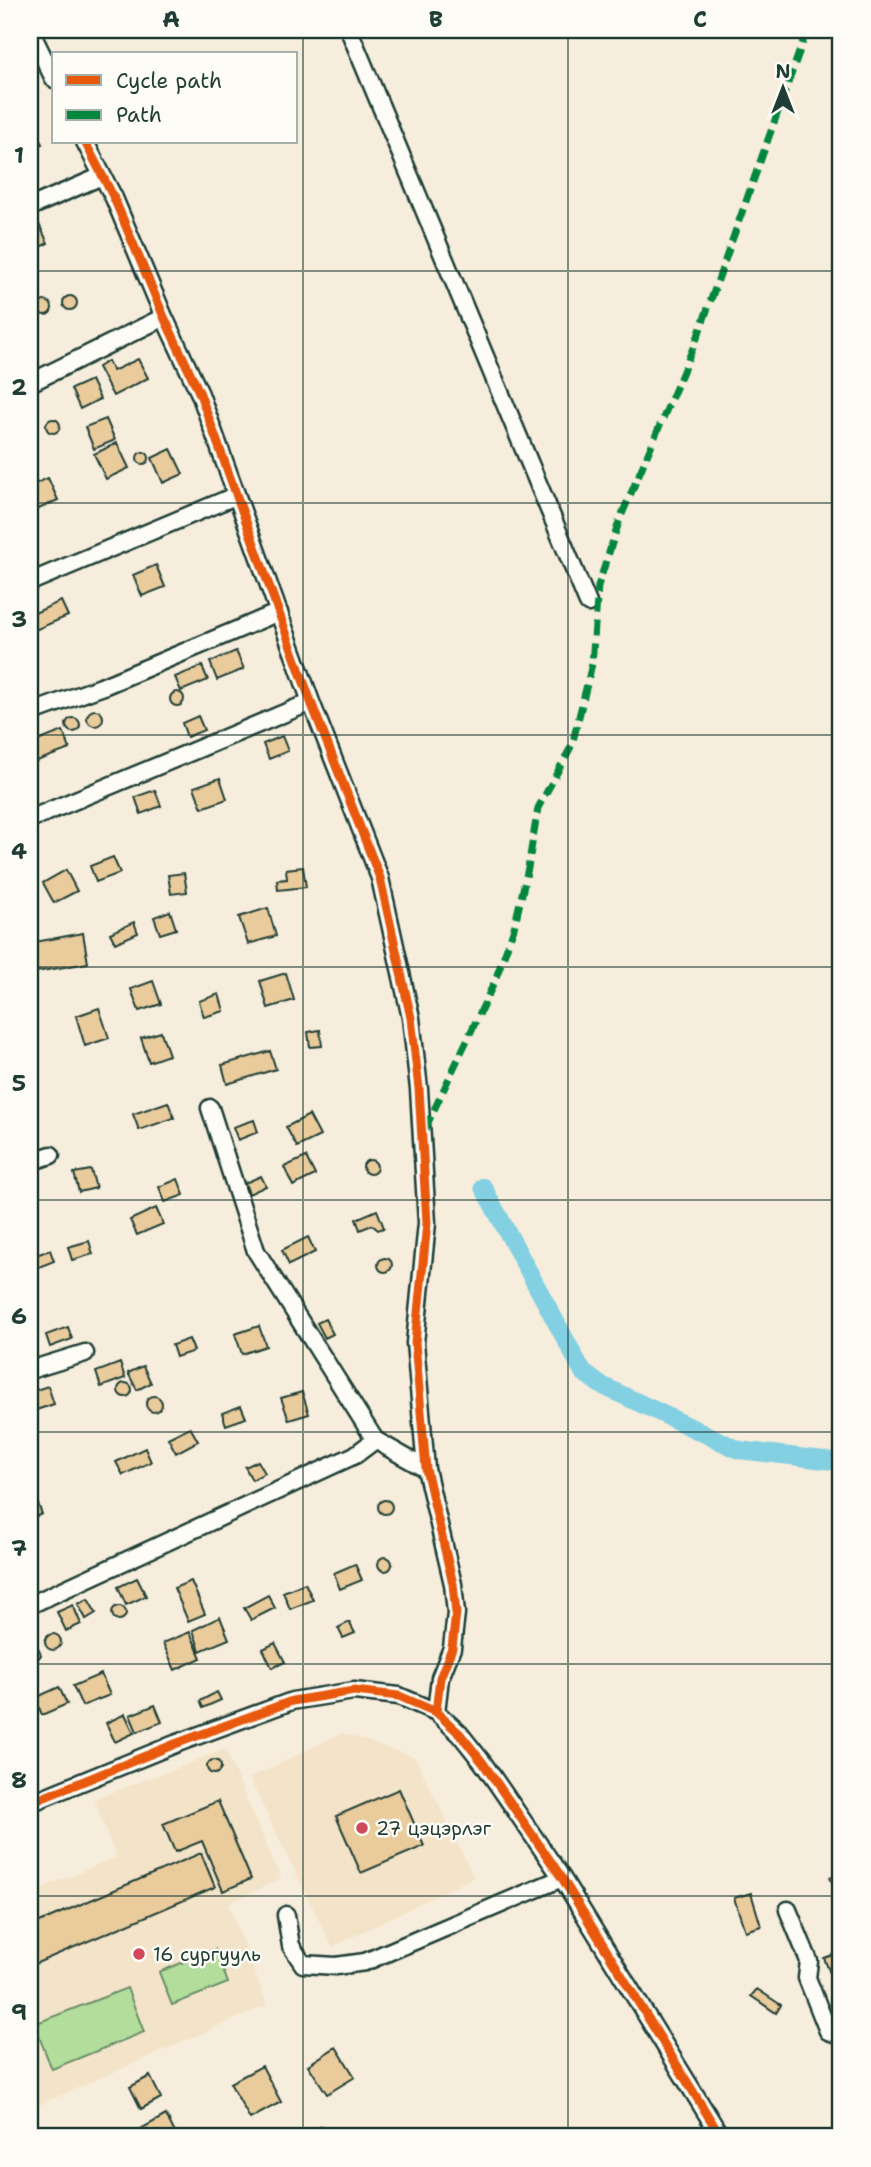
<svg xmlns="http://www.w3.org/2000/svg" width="871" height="2167" viewBox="0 0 871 2167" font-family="'Shantell Sans',sans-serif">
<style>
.built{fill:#f3e3c9}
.green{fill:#b2dd9a;stroke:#688d67;stroke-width:2}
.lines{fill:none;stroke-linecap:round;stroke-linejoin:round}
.canal{stroke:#83d0e2;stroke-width:18}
.building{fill:#e9cb9c;stroke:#1f3d34;stroke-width:2}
.minor-casing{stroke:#1f3d34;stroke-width:21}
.minor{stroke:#fdfcf7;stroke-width:16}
.quiet{stroke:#00873e;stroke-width:7;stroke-dasharray:14 7;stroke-linecap:butt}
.cycleway-casing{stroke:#fdfcf7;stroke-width:13}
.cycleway{stroke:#e8590c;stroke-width:9}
.grid{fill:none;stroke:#1f3d34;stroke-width:2;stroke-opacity:0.55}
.poi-dot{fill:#d1495b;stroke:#fdfcf7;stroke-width:2.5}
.labels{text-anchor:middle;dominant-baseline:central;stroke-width:5;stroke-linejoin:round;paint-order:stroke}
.poi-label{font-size:19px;fill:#1f3d34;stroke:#fdfcf7;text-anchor:start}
.neatline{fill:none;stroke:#1f3d34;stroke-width:2.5}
.grid-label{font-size:23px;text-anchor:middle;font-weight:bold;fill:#1f3d34}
</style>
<rect width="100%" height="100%" fill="#f7eddc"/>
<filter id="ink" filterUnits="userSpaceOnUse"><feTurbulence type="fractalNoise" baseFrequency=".0143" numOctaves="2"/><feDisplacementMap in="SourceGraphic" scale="14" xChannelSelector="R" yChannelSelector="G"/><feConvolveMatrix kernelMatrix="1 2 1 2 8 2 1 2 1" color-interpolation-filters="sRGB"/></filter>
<g filter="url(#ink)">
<path class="built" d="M342 1733 415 1757 474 1877 332 1947 249 1778Z
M225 1749 281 1879 228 1903 267 2005 32 2108 30 2101V1893L116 1857 94 1799 173 1770Z"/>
<path class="green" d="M215 1949 228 1983 172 2005 159 1972Z
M127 1988 144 2032 52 2069 34 2024Z"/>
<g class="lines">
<path class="canal" d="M483 1187 583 1372 599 1384 739 1450 841 1462"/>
</g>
<path class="building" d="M30 116 42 144 30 149Z
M36 218 48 243 30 252V221Z
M63 303a7 7 0 1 1 14 0a7 7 0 1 1-14 0Z
M38 308a7 7 0 1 1 14 0a7 7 0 1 1-14 0Z
M138 359 148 378 113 396 98 367 108 361 113 371Z
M91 380 100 399 80 409 71 389Z
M106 419 115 440 94 449 85 427Z
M46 426a7 7 0 1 1 14 0a7 7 0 1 1-14 0Z
M117 443 129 468 106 479 94 454Z
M171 449 183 474 163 483 152 458Z
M137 458a6 6 0 1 1 12 0a6 6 0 1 1-12 0Z
M48 478 58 500 30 513V486Z
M156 565 165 587 142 596 133 575Z
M61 601 68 616 35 630 30 615Z
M236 651 244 669 217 680 210 662Z
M202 666 208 680 181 691 175 677Z
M170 699a7 7 0 1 1 14 0a7 7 0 1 1-14 0Z
M87 718a8 8 0 1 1 16 0a8 8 0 1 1-16 0Z
M198 716 204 730 187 737 182 723Z
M66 725a7 7 0 1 1 14 0a7 7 0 1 1-14 0Z
M63 731 70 749 37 761 30 744Z
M282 736 288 751 269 759 263 744Z
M220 778 227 799 202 808 194 787Z
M155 790 161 806 141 814 135 797Z
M113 857 120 873 96 882 90 866Z
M303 867 306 887 278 890 277 880 287 879 286 869Z
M66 870 77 891 54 903 43 883Z
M184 873 187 892 171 894 168 875Z
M268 908 276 936 248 944 239 917Z
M170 911 176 929 160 934 154 917Z
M134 922 138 933 115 943 110 933Z
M83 933 88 963 30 973V943Z
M286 973 294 1000 268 1008 260 981Z
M153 981 161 1004 139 1011 131 989Z
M219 994 224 1011 204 1017 199 1001Z
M99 1008 109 1038 85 1046 76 1016Z
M320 1030 322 1046 310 1047 308 1032Z
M161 1032 169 1055 149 1062 141 1038Z
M270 1051 276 1069 227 1084 222 1065Z
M168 1102 174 1118 139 1130 133 1114Z
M309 1115 320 1136 297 1147 286 1127Z
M254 1120 258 1132 238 1140 233 1127Z
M306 1157 315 1175 293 1186 284 1167Z
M363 1167a7 7 0 1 1 14 0a7 7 0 1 1-14 0Z
M91 1170 96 1188 79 1192 74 1173Z
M261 1176 266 1186 249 1194 245 1183Z
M178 1179 184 1195 165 1202 159 1187Z
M156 1208 163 1224 137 1235 130 1220Z
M377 1210 384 1228 378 1230 372 1225 360 1230 356 1219Z
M308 1237 315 1252 289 1265 282 1250Z
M89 1241 93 1254 72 1260 68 1247Z
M50 1250 54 1261 34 1269 30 1257Z
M378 1265a7 7 0 1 1 14 0a7 7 0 1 1-14 0Z
M325 1319 333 1334 325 1338 317 1323Z
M259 1326 266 1346 242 1354 235 1334Z
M68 1327 72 1339 50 1347 46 1335Z
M189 1339 194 1351 176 1357 172 1345Z
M120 1363 125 1378 101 1387 96 1372Z
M143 1366 151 1383 137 1390 128 1373Z
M118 1390a7 7 0 1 1 14 0a7 7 0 1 1-14 0Z
M48 1386 54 1404 30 1412V1392Z
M302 1392 309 1414 289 1420 281 1398Z
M146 1404a8 8 0 1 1 16 0a8 8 0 1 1-16 0Z
M241 1406 246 1418 226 1425 222 1413Z
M190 1427 198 1441 176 1453 168 1438Z
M145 1448 151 1462 123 1475 116 1462Z
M258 1461 265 1473 252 1480 245 1467Z
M35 1497 42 1514 30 1519V1499Z
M378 1507a7 7 0 1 1 14 0a7 7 0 1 1-14 0Z
M378 1564a7 7 0 1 1 14 0a7 7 0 1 1-14 0Z
M355 1564 362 1580 340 1589 334 1573Z
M137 1578 146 1596 126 1605 118 1587Z
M191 1581 205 1614 188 1621 174 1588Z
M305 1583 313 1600 290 1609 283 1592Z
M268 1595 275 1608 251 1620 244 1608Z
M88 1599 96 1613 86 1619 78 1604Z
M73 1605 81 1624 66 1631 57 1612Z
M112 1613a7 7 0 1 1 14 0a7 7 0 1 1-14 0Z
M220 1617 229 1639 200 1651 193 1630Z
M349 1622 355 1633 343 1638 338 1628Z
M190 1632 201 1658 175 1670 163 1643Z
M45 1642a8 8 0 1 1 16 0a8 8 0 1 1-16 0Z
M275 1643 285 1662 272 1668 263 1649Z
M35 1646 39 1649 41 1655 36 1661 31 1662 30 1661V1647Z
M101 1674 110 1695 82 1706 73 1686Z
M59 1687 67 1704 42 1715 35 1698Z
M217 1692 221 1700 203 1708 200 1701Z
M155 1705 162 1722 137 1732 130 1715Z
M125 1714 134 1733 115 1742 106 1723Z
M207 1767a7 7 0 1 1 14 0a7 7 0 1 1-14 0Z
M399 1789 424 1846 361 1873 336 1816Z
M218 1801 251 1879 223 1891 202 1841 175 1852 163 1824Z
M201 1853 215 1887 30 1966V1926Z
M841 1873V1904L830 1877Z
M751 1893 761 1926 745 1931 734 1898Z
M841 1952V2001L824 1958Z
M757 1989 781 2005 776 2013 751 1996Z
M336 2047 355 2077 327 2094 308 2065Z
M262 2066 281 2102 250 2119 230 2083Z
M150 2076 161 2098 141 2109 130 2087Z
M166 2115 177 2137H141L137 2131Z
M322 2126 328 2136 301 2137Z"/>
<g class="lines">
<defs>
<path id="minor" d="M30 30 54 79
M349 30 588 603
M85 142 114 198 164 317 200 394 311 702 380 878 411 1018 419 1089 427 1223 415 1343 426 1469 453 1584 456 1613 452 1648 440 1678 436 1712
M30 207 102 176
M30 383 164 317
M30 582 235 496
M30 713 101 687 279 612
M30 819 311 702
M210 1108 256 1251 375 1440 426 1469
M30 1162 51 1155
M30 1370 85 1353
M30 1605 355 1455 375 1440
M30 1803 175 1744 292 1701 354 1691 399 1696 436 1712 460 1734 483 1763 562 1878 721 2137
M788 1910 809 1961 807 1978 828 2031 836 2034H841
M286 1915 291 1946 303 1964 336 1966 365 1962 562 1878"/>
</defs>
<use href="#minor" class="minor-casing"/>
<use href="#minor" class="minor"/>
<path class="quiet" d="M425 1129 494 983 514 928 528 868 538 808 572 745 592 664 598 586 620 519 698 336 807 30"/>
<defs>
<path id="cycleway" d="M85 142 114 198 164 317 200 394 311 702 380 878 411 1018 419 1089 427 1223 415 1343 426 1469 453 1584 456 1613 452 1648 440 1678 436 1712
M30 1803 175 1744 292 1701 354 1691 399 1696 436 1712 460 1734 483 1763 562 1878 721 2137"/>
</defs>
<use href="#cycleway" class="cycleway-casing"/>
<use href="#cycleway" class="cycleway"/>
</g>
</g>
<path class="grid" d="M303 30V2137M568 30V2137M30 271H841M30 503H841M30 735H841M30 967H841M30 1200H841M30 1432H841M30 1664H841M30 1896H841"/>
<g class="poi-dot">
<circle cx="362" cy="1828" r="7"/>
<circle cx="139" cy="1954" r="7"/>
</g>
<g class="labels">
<g class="poi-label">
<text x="376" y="1828">27 цэцэрлэг</text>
<text x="153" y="1954">16 сургууль</text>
</g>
</g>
<rect width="871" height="2167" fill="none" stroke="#fdfcf7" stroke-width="77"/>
<rect x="52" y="52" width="245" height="91" fill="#fdfcf7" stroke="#a4b0a9" stroke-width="2"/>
<rect x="66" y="75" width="35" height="10" fill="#e8590c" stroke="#a4b0a9" stroke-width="2"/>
<text x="116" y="88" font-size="21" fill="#1f3d34">Cycle path</text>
<rect x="66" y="110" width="35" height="10" fill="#00873e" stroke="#a4b0a9" stroke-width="2"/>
<text x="116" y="122" font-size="21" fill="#1f3d34">Path</text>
<g transform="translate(783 88)" stroke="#fdfcf7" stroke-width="5" paint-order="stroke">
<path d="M0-5L12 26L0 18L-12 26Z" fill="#1f3d34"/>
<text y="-10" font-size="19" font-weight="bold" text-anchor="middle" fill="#1f3d34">N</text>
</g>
<rect x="38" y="38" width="794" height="2090" class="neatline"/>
<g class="grid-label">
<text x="171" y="27">A</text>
<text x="436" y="27">B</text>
<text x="700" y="27">C</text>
<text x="19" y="163">1</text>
<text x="19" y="395">2</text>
<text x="19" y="627">3</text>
<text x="19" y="859">4</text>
<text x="19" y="1091">5</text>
<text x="19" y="1324">6</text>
<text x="19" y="1556">7</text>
<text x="19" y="1788">8</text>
<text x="19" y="2020">9</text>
</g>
</svg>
